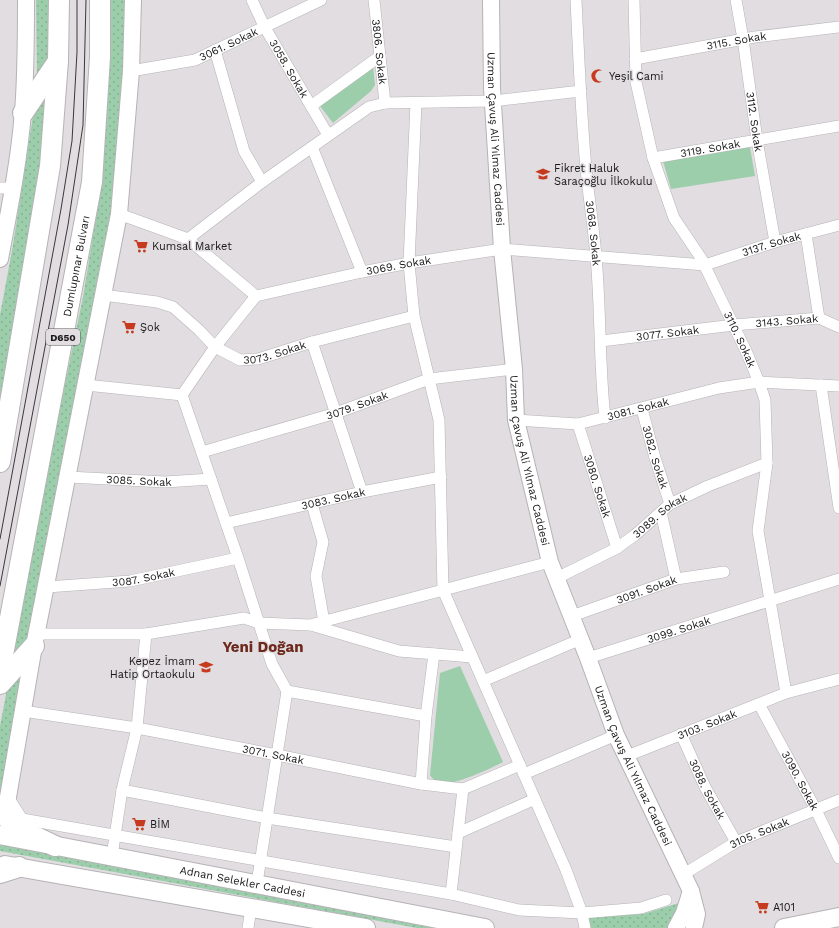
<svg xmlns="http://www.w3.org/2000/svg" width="839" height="928" viewBox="0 0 839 928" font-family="'Work Sans',sans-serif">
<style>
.grass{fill:url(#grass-dots)}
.park{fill:#9cceac}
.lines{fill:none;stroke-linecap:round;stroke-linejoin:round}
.street-casing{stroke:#b6b3b6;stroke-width:12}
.secondary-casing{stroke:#b6b3b6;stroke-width:18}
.primary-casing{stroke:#b6b3b6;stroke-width:20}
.highway-casing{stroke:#b6b3b6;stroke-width:22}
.street{stroke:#fff;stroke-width:11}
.secondary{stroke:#fff;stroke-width:16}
.primary{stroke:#fff;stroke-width:18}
.highway{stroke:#fff;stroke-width:20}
.tram{stroke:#3a383a;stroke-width:1}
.labels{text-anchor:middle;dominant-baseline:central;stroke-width:3;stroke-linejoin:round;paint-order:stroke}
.shield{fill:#e1dde1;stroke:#555355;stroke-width:1}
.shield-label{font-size:10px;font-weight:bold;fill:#191819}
.street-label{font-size:11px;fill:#191819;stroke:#e1dde1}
.poi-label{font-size:11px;fill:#191819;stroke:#e1dde1;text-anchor:start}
.district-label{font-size:15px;font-weight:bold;fill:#6d291c;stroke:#e1dde1}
</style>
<defs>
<pattern id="grass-dots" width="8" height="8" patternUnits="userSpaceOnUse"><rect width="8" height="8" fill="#9cceac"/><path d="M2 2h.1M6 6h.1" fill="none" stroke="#86b093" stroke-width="1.8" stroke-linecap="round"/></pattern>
</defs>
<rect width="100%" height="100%" fill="#e1dde1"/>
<path class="grass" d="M36 0H51V57L37 81Z
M111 0H126L122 88 116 187 100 266 68 439 28 643 11 663 65 384 83 297 100 193 106 129Z
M52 76 42 185 0 409V315L13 245 34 109Z
M24 664 0 802V726L8 684Z
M0 840 455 928H417L0 851Z
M679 903 672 922 667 928H591L589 920V917L643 914Z"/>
<path class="park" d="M373 65 375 85 371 91 333 123 320 106Z
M750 147 755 176 671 189 663 161Z
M460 666 503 762C492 768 455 785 443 783 438 782 433 780 430 775L440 673Z"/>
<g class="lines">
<defs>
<g id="street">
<path id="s1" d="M252 0 264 26 328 135"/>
<path id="s2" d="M374 0 385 103"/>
<path id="s3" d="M576 0C579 60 581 119 587 179 590 205 594 231 596 257 601 311 599 365 605 418"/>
<path id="s4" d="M634 0 636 82 653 158 674 218 701 258 746 351 759 382 765 400 767 463 758 531 786 693"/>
<path id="s5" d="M736 0 743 39 757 140 775 242"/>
<path d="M215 50 244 151 262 182"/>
<path id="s6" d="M635 59 755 37 839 27"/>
<path id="s7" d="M131 71 195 60 321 0"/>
<path d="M416 103 409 263 414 316 439 420 443 590 566 870 582 913 585 928"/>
<path d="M311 106 380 56"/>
<path d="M312 147 362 272"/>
<path id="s8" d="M653 158 839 126"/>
<path d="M0 188H13"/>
<path id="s9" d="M119 214 188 239 256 296 362 272 409 263 502 249 705 265 775 242 839 225"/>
<path d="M806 234 819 318"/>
<path d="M188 239 262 182 369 107 385 103 493 101 581 91"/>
<path id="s10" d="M103 295 157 302 173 307 199 330 215 347 240 360 258 359 312 342 414 316"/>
<path d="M256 296 215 347 182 395 238 558 272 664 287 691 257 883"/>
<path id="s11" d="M601 341 734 325 819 318 839 327"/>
<path d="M312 342 362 492"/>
<path d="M86 385 182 395"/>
<path d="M821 385 839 508"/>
<path id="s12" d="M642 409 655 458 670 504"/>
<path id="s13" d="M516 420 578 424 719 388 759 382 839 386"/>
<path id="s14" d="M578 424 617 548"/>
<path id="s15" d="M202 452 336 413 429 379 514 369"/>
<path id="s16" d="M68 477 165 482 211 479"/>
<path d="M312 504 323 542 316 576 324 622"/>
<path d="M661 512 676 579"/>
<path id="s17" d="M226 523 362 492 441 477"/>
<path id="s18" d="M557 578 617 548 635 535 670 504 708 486 767 463"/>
<path id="s19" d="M47 587 130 581 238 558"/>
<path id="s20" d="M572 616 676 579 724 572"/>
<path d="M311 625 399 651 472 657"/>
<path d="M38 634H146L244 618 259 623 310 625 550 562"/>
<path id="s21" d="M588 658 839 579"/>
<path d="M483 681 581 639"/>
<path d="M287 691 426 716"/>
<path id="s22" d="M759 704 815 808 839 858"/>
<path id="s23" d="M23 711 137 728 277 755 421 784 463 789 520 765"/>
<path id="s24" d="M681 734 705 787 736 842"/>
<path id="s25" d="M627 756 786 693 839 679"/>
<path d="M524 774 616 735"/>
<path d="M421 784 426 716 434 654"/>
<path d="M122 790 267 818 456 847"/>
<path d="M8 797 22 819 451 894 519 910 582 913 641 908 666 900"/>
<path d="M458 833 535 799"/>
<path d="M112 856 122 790 137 728 146 634"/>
<path id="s26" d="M684 874 736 842 839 800"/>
<path d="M451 894 463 789"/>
<path d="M248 928 251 908"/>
</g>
<g id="secondary">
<path id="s27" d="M491 0 492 88 502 249 514 369 516 420 550 562 588 658 616 735 691 891"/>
<path d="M0 259C9 211 19 162 23 112 26 75 26 37 26 0"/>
<path d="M8 797 34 646 119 214 131 71 133 0"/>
<path d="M676 928 684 913 691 891 697 914 694 928"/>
</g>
<g id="primary">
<path id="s28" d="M0 835 485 928"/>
<path d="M5 865 366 928"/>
<path d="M784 928 839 917"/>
</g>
<g id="highway">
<path d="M23 113 58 61"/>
<path d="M0 462 50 166 58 61 59 0"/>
<path id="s29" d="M0 671 92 182 100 57V0"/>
<path d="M0 684 34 646"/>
<path d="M0 807 13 826 55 846"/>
<path d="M0 873 19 867"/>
</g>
</defs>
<use href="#street" class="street-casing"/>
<use href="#secondary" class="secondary-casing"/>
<use href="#primary" class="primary-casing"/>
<use href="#highway" class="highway-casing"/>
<use href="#street" class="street"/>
<use href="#secondary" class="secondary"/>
<use href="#primary" class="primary"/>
<use href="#highway" class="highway"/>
<path class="tram" d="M0 539 61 209 72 141 77 52V0
M0 586 68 225 83 125 86 0"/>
</g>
<defs>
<symbol id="mosque-bare" viewBox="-9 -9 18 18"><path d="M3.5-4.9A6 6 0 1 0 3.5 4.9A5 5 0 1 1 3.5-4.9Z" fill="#c63b1f" stroke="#e1dde1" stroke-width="2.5" paint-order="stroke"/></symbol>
<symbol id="school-bare" viewBox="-9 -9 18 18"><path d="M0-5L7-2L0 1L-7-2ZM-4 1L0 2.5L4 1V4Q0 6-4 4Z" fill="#c63b1f" stroke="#e1dde1" stroke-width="2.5" paint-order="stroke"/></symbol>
<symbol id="supermarket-bare" viewBox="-9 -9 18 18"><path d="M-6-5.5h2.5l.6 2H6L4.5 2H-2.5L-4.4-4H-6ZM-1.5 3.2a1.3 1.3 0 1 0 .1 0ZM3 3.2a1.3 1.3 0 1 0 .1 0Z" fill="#c63b1f" stroke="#e1dde1" stroke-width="2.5" paint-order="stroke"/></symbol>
</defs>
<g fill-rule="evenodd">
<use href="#mosque-bare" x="588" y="66" width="20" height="20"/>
<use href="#school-bare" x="533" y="164" width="20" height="20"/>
<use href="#supermarket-bare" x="131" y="236" width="20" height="20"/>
<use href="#supermarket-bare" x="119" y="317" width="20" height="20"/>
<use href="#school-bare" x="196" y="657" width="20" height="20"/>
<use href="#supermarket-bare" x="129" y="814" width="20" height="20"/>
<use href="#supermarket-bare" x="752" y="897" width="20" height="20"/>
</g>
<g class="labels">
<rect class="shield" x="46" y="329" width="34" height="16" rx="3"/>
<g class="shield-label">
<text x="63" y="337">D650</text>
</g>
<g class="street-label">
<text stroke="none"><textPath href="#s6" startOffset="103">3115. Sokak</textPath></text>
<text stroke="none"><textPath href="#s7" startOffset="102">3061. Sokak</textPath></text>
<text stroke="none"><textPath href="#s2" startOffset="52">3806. Sokak</textPath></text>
<text stroke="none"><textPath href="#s1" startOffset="78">3058. Sokak</textPath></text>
<text stroke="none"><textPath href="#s5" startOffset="123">3112. Sokak</textPath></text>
<text stroke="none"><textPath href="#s27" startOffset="139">Uzman Çavuş Ali Yılmaz Caddesi</textPath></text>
<text stroke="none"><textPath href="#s8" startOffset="58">3119. Sokak</textPath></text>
<text stroke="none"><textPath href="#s3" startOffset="234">3068. Sokak</textPath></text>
<text stroke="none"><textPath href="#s9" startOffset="686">3137. Sokak</textPath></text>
<text stroke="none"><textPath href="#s29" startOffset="412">Dumlupınar Bulvarı</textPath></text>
<text stroke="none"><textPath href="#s9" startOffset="308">3069. Sokak</textPath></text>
<text stroke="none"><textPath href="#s11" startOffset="187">3143. Sokak</textPath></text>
<text stroke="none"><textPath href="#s11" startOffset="67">3077. Sokak</textPath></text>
<text stroke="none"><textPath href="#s4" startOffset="362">3110. Sokak</textPath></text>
<text stroke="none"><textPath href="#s10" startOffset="193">3073. Sokak</textPath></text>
<text stroke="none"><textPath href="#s15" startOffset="162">3079. Sokak</textPath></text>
<text stroke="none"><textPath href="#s13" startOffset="124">3081. Sokak</textPath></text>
<text stroke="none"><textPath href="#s12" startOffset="50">3082. Sokak</textPath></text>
<text stroke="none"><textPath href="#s27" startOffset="463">Uzman Çavuş Ali Yılmaz Caddesi</textPath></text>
<text stroke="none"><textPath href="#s16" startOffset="71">3085. Sokak</textPath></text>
<text stroke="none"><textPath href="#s14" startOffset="65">3080. Sokak</textPath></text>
<text stroke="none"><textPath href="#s17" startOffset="110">3083. Sokak</textPath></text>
<text stroke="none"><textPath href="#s18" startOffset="121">3089. Sokak</textPath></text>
<text stroke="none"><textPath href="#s19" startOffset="97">3087. Sokak</textPath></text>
<text stroke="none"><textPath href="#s20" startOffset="79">3091. Sokak</textPath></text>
<text stroke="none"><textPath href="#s21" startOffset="95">3099. Sokak</textPath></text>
<text stroke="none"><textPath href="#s25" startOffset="86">3103. Sokak</textPath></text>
<text stroke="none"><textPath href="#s23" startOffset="254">3071. Sokak</textPath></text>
<text stroke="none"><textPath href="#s27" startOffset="787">Uzman Çavuş Ali Yılmaz Caddesi</textPath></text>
<text stroke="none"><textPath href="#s22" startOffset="87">3090. Sokak</textPath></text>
<text stroke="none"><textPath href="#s24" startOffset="61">3088. Sokak</textPath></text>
<text stroke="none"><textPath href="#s26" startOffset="86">3105. Sokak</textPath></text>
<text stroke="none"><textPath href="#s28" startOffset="247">Adnan Selekler Caddesi</textPath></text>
</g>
<g class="poi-label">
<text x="609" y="76">Yeşil Cami</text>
<text x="554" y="168">Fikret Haluk<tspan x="554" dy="13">Saraçoğlu İlkokulu</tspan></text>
<text x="152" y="246">Kumsal Market</text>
<text x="140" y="327">Şok</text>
<text x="195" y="661" text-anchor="end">Kepez İmam<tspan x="195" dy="13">Hatip Ortaokulu</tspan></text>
<text x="150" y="824">BİM</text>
<text x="773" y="907">A101</text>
</g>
<g class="district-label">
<text x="263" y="647">Yeni Doğan</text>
</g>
</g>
</svg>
